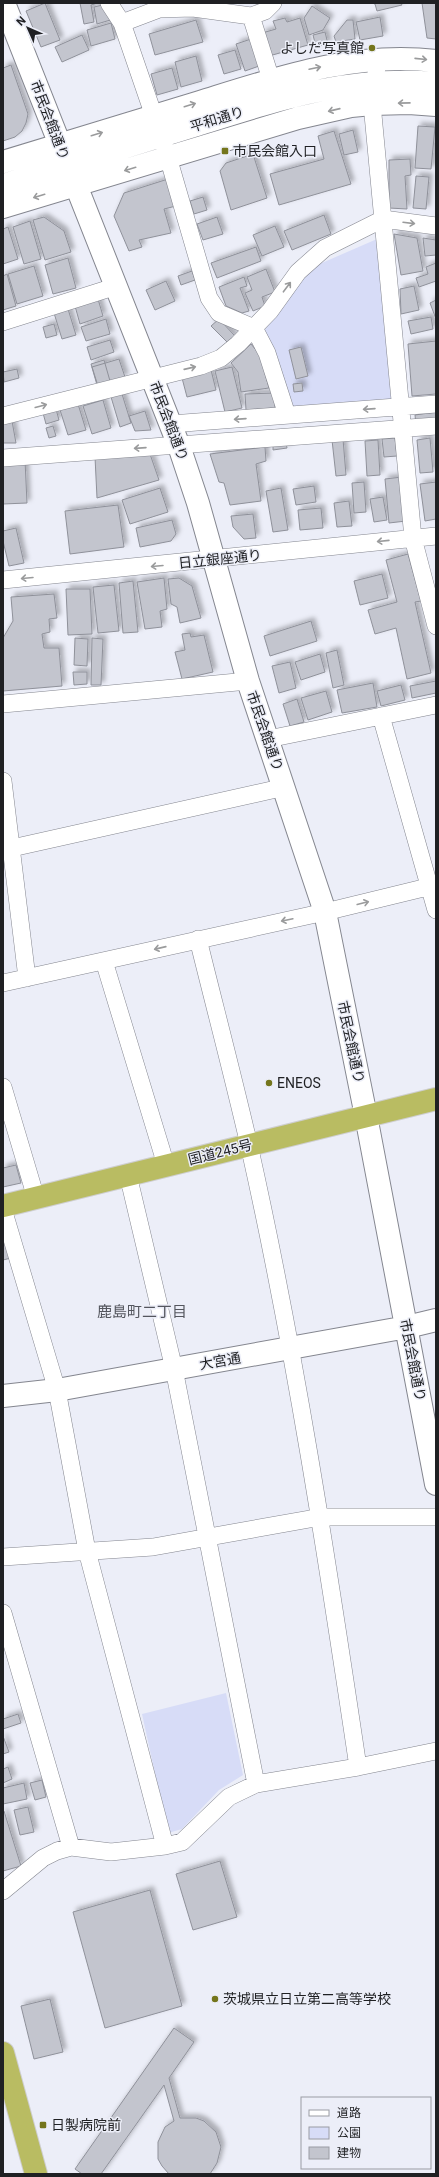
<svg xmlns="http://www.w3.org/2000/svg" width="439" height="2177" viewBox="0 0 439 2177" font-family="Roboto,'Noto Sans JP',sans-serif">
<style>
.green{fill:#d7dcf7}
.building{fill:#c3c5ce;stroke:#8f919a;filter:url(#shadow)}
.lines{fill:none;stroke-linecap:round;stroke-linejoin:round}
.street-casing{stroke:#84868f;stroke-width:18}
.secondary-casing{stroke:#84868f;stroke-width:24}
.highway-casing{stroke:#cececf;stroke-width:24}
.street{stroke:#fff;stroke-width:17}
.secondary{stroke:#fff;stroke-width:22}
.highway{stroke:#b9bc62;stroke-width:22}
.oneway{stroke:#9a9b9c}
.poi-dot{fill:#74751c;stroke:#eceef8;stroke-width:1.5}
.labels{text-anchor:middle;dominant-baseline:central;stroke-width:3;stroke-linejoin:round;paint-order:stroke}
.poi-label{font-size:14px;fill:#1f2023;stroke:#eceef8;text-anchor:start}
.street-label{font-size:14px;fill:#1f2023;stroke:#eceef8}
.neighbourhood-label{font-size:15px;fill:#54565e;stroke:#eceef8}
</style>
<defs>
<filter id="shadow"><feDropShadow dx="3.5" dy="-3.5" stdDeviation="2" flood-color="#0004"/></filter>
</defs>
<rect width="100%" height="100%" fill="#eceef8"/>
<path class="green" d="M377 239 391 398 385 404 300 410 291 405 264 331 303 277 315 266Z
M226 1693 243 1775 219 1790 182 1829 168 1833 142 1714Z"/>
<path class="building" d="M45 3 60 40 41 47 26 11Z
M80 3H98L91 5 94 22 84 24Z
M372 3H401L402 5 377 11 375 4Z
M422 3H436V39L427 38Z
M107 4 117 18 97 24 94 7Z
M312 6 330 18 323 30 309 35 304 18Z
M380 17 383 36 360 40 356 22Z
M285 18 287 22 300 18 308 45 269 56 262 33 276 29 273 21Z
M196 20 203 42 155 55 149 34Z
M347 20H353L355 39 336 42 334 36Z
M111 23 115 39 91 46 87 30Z
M325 32 328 44 316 47 313 35Z
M82 35 89 50 62 62 55 47Z
M254 38 262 65 245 71 236 44Z
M235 50 241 69 224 74 218 55Z
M196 56 202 81 181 87 175 62Z
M11 65 28 114 26 123 22 131 15 137 3 141V68Z
M172 68 178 89 157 95 151 74Z
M418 126 435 127 431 169 415 168Z
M353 130 358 152 344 155 339 134Z
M334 131 351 184 279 205 270 174 324 159 318 136Z
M253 154 267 198 231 210 220 171 226 163Z
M410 159 411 175 405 176 407 209 389 208V160Z
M416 176 429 177 426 209 413 208Z
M168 179 176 206 164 209 171 233 139 240 142 247 129 251 114 216 124 193Z
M203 197 207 210 194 214 190 201Z
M324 215 331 234 292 250 284 231Z
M44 217 64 231 71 252 45 260 33 220Z
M217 217 223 234 203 240 197 224Z
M30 221 41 259 24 264 13 227Z
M275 226 284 247 262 256 253 235Z
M8 227 18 259 3 264V229Z
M394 234 417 238 423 271 401 275Z
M423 238 436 240V255L425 256Z
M256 247 261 261 217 278 211 263Z
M68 258 76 288 53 294 45 265Z
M436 263V281L419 287 416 278 428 274 426 267Z
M34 266 43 296 17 304 8 274Z
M266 269 275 292 262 297 265 306 253 311 245 293 252 290 247 277Z
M192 271 195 280 181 285 178 276Z
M7 274 16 306 3 310V276Z
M244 277 247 286 240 288 249 311 242 313 226 306 219 287Z
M166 281 175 301 155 310 146 290Z
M414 286 419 310 401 314 400 289Z
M98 299 103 316 80 324 75 306Z
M436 300V319L430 303Z
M68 309 76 335 62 339 54 313Z
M431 317 433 329 411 334 408 321Z
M106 319 110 334 86 341 81 327Z
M219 319 235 336 228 343 211 326Z
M54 324 57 335 46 338 43 327Z
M110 340 114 352 91 360 87 347Z
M436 341V394L412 396 408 344Z
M251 344 260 355 269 388 241 392 238 372 231 363Z
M301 347 308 376 296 379 289 350Z
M119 359 125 377 98 386 92 367Z
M104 360 110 381 97 385 91 364Z
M232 367 242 408 225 412 215 371Z
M17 369 19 378 4 382 3 372Z
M211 370 216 390 187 397 182 378Z
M302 383 303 391 294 392 293 384Z
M275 393V408L246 410 245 394Z
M122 394 131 423 120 427 111 397Z
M103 400 111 428 92 434 83 406Z
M78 404 86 430 68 435 60 410Z
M56 409 59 420 46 424 43 413Z
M145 411 151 430 135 431 129 416Z
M436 412V422L416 425 415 415Z
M12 421 16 443H3V423Z
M53 426 56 436 49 438 46 428Z
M395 438 397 456 384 457 382 439Z
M430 438 433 472 420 473 417 440Z
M343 439 346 475 336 476 332 440Z
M378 440 380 475 367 476 365 441Z
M286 442 287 448 273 450V444Z
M265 447 266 461 256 464 261 501 230 505 224 483 219 482 210 454Z
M150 454 159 480 97 498 95 457Z
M25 460 27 503 3 504V462Z
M402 477 406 521 389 523 385 479Z
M364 482 366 512 354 513 352 483Z
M436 482V519L425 521 420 484Z
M314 486 316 502 296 505 293 489Z
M160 488 168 512 130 524 122 500Z
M281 488 288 530 273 532 266 491Z
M383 497 387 520 374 522 370 499Z
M349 501 352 526 337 527 334 503Z
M118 505 124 547 70 554 65 511Z
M321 508 323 528 300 530 298 510Z
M253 514 256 538 244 539 233 527 231 516Z
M172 520 176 534 171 541 140 547 136 528Z
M16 528 24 563 9 566 3 541V531Z
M408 554 421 601 415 602 431 673 407 679 396 628 375 634 368 610 397 602 386 560Z
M382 574 388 598 360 605 354 581Z
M164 578 167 609 160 611 162 627 145 629 137 582Z
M179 578 192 586 201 618 180 623 177 607 171 604 168 579Z
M133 581 138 632 123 633 119 583Z
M114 585 119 631 98 633 93 587Z
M66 589H90L92 634 68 635Z
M54 594 57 618 49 619 50 632 42 634 44 648H59L62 686 3 691V638L13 621 11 597Z
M311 621 317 641 270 656 264 636Z
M190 633 191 637 204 635 213 672 182 679 175 652 185 650 182 634Z
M75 638 88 639 87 666 74 665Z
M92 638 103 639 101 685H91Z
M337 650 344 685 333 688 326 653Z
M320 654 325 672 301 680 295 662Z
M290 662 296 688 279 693 272 666Z
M73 672H87V684L74 685Z
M436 681V693L412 698 410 686Z
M373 683 377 707 342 713 337 690Z
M401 685 405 700 381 706 377 691Z
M326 691 332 712 308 720 301 698Z
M297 699 304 722 290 726 283 704Z
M16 1165 21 1183 3 1187V1168Z
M3 1234 11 1258 3 1260Z
M18 1714 21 1723 3 1729V1719Z
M3 1736 9 1752 3 1754Z
M8 1767 12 1779 3 1783V1769Z
M42 1780 46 1797 35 1800 30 1783Z
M24 1783 27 1799 3 1804V1788Z
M28 1807 34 1832 20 1835 14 1810Z
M4 1811 21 1866 3 1871V1812Z
M220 1861 237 1917 193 1930 176 1874Z
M150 1890 182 2006 105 2028 73 1912Z
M50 1999 63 2052 34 2059 21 2006Z
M174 2028 194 2042 169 2078 180 2118H196L204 2121 216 2132 221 2147 217 2163 210 2174H169L162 2166 158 2159V2142L165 2127 174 2121 164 2085 101 2174H82L75 2169Z"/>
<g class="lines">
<defs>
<path id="street" d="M109 3 122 23 168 157 209 298 219 313 254 328 267 353 287 415
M251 16 275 92
M122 23 159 9 193 8 251 16 265 11 273 3
M378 59 372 104 413 538 436 626
M3 322 117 286
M3 416 201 366 221 358 238 344 270 311 298 272 325 248 383 219 436 226
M171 424 436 404
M3 458 436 426
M3 580 436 536
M3 704 248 681
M381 716 436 910
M268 739 436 705
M3 781 27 978
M3 850 285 787
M198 939C215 1008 233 1076 249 1145 295 1350 327 1559 358 1767
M104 961 166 1165
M3 983 325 912 436 885
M3 1087 36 1198
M128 1175 174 1369 256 1784
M3 1209 57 1390 87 1551 165 1846
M3 1557 153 1547 321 1517H436
M3 1613 71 1847
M3 1891 43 1858 57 1851 71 1847 111 1852 165 1846 182 1842 229 1797 256 1784 358 1767 436 1751"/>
<path id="secondary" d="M4 3 179 446 198 503 248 681 325 912 366 1116 436 1484
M3 162C69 142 134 122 200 102 277 78 354 51 436 61
M3 185C68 165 132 145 197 125 280 99 348 76 436 83
M3 207 298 118 351 106 372 104 409 103 436 105
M3 1396 57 1390 407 1327 436 1320"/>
<path id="highway" d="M3 1206 436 1099
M3 2053 36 2174"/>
</defs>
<use href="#street" class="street-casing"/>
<use href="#secondary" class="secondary-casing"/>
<use href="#highway" class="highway-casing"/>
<use href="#street" class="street"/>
<use href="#secondary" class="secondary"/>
<use href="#highway" class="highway"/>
</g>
<defs><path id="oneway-shaft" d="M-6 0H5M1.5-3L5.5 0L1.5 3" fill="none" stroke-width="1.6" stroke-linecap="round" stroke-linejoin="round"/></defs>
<g class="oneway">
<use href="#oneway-shaft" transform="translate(421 59) rotate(6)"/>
<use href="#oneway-shaft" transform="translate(315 68) rotate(-12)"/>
<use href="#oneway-shaft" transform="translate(404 103) rotate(179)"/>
<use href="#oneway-shaft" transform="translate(190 105) rotate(-17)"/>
<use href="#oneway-shaft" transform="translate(334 110) rotate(167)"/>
<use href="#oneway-shaft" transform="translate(97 134) rotate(-17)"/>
<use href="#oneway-shaft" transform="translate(130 169) rotate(163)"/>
<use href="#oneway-shaft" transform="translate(39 196) rotate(163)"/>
<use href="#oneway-shaft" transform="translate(409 223) rotate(7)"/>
<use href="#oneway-shaft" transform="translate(287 287) rotate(-53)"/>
<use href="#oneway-shaft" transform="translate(190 368) rotate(-13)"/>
<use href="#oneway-shaft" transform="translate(41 406) rotate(-15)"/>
<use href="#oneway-shaft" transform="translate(369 409) rotate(176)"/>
<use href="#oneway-shaft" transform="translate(240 419) rotate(176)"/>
<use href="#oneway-shaft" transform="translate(140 448) rotate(176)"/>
<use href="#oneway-shaft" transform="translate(383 541) rotate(174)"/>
<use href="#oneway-shaft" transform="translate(157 566) rotate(175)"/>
<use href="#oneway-shaft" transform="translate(27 578) rotate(175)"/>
<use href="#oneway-shaft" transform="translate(363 903) rotate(-14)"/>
<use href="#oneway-shaft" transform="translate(287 920) rotate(168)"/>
<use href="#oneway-shaft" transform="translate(160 948) rotate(167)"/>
</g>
<g class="poi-dot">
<circle cx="372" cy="48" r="4"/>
<rect x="221" y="147" width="8" height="8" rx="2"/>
<circle cx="269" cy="1083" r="4"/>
<circle cx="215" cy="1999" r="4"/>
<rect x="39" y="2121" width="8" height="8" rx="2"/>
</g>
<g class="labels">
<g class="poi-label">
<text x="364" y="48" text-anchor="end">よしだ写真館</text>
<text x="233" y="151">市民会館入口</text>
<text x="277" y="1083">ENEOS</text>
<text x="223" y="1999">茨城県立日立第二高等学校</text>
<text x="51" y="2125">日製病院前</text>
</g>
<g class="street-label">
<text transform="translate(217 119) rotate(-17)">平和通り</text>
<text transform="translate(50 120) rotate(69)">市民会館通り</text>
<text transform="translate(169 421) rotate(69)">市民会館通り</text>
<text transform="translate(220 559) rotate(-6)">日立銀座通り</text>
<text transform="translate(265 731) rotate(71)">市民会館通り</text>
<text transform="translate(351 1042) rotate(78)">市民会館通り</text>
<text transform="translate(220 1152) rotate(-14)">国道245号</text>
<text transform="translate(413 1360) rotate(79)">市民会館通り</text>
<text transform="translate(220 1361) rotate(-10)">大宮通</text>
</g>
<g class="neighbourhood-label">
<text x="142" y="1312">鹿島町二丁目</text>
</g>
</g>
<rect width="439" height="2177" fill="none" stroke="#1f2023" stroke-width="8"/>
<rect x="301" y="2097" width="130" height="72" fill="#eceef8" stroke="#9a9ca3"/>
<rect x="309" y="2110" width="20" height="6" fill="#ffffff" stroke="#9a9ca3"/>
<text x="337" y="2117" font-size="12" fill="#1f2023">道路</text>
<rect x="309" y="2127" width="20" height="12" fill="#d7dcf7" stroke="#9a9ca3"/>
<text x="337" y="2137" font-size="12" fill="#1f2023">公園</text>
<rect x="309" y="2147" width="20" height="12" fill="#c3c5ce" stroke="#9a9ca3"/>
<text x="337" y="2157" font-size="12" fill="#1f2023">建物</text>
<g transform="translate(28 28) rotate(315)" stroke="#eceef8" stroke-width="3" paint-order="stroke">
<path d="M0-3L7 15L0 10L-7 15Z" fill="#1f2023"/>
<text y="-6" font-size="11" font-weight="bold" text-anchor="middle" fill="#1f2023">N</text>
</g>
</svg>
